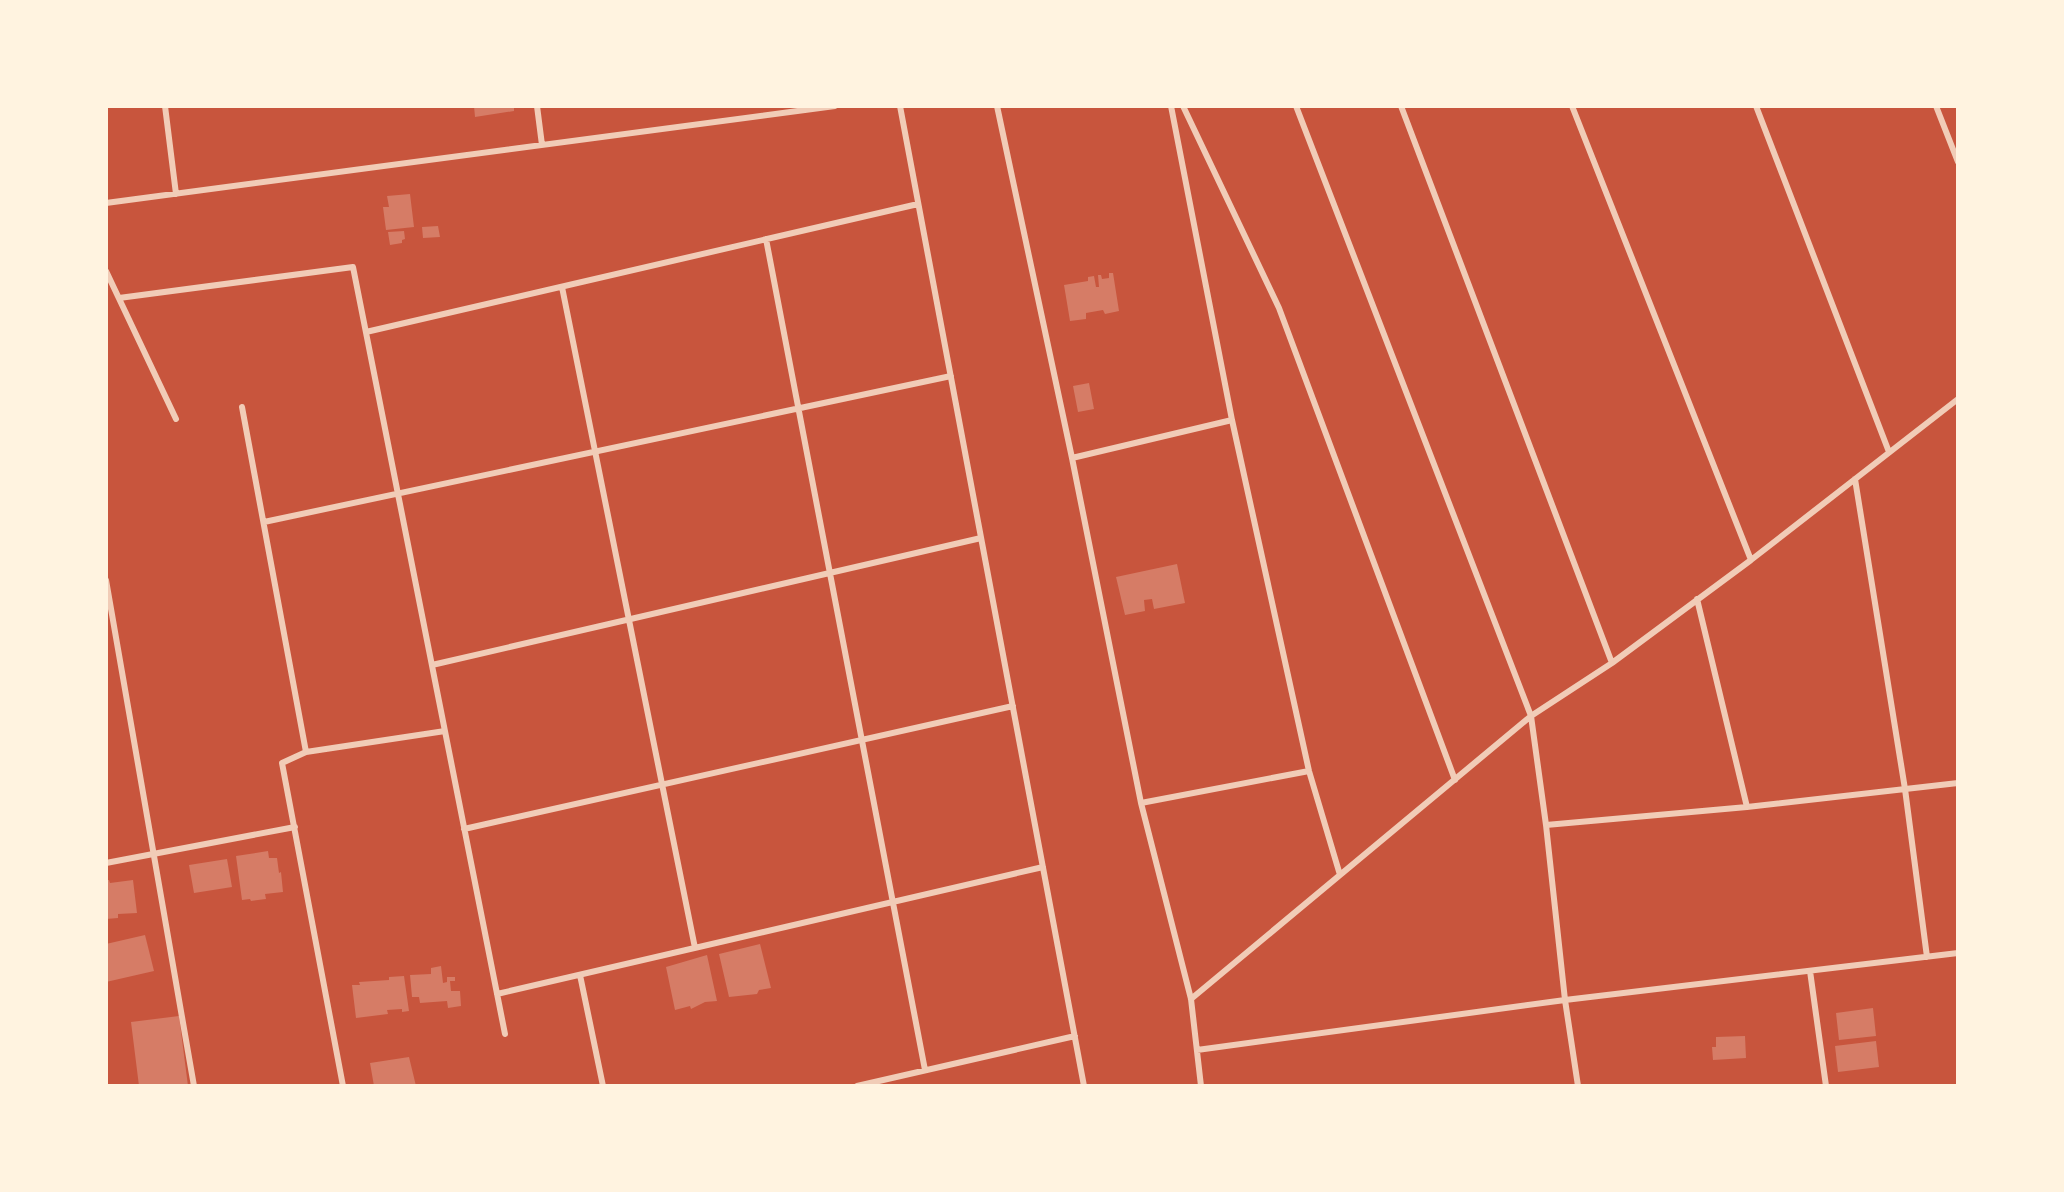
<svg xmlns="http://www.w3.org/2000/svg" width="2064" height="1192" viewBox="0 0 2064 1192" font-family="'Work Sans',sans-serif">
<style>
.building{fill:#d67c66}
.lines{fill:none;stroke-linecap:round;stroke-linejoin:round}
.minor{stroke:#f1ccb7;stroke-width:6}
</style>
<rect width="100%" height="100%" fill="#c8553d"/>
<path class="building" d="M474 106H514V111L475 117Z
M410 194 414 227 386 230 383 207H389L387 196Z
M438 226 440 237 423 238 422 227Z
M404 231 405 239 402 240V243L390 245 388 232Z
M1109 273H1113L1119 311 1105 314 1103 310 1086 313V319L1070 321 1064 285 1088 281V277L1094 276 1096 287H1099L1098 275H1101L1102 279 1109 278Z
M1089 383 1094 409 1078 412 1073 386Z
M1177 564 1185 603 1154 609 1152 599 1144 600 1145 611 1125 615 1116 577Z
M268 851 269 858H277L279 873 281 872 283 892 265 894 266 899 251 901 250 899 242 900 236 856Z
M227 859 232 887 194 893 189 865Z
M106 880H109L110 883 133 880 137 913 118 914V918L106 919Z
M145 935 154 971 106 982V944Z
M760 944 771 988 759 990 757 994 729 997 719 954Z
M707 955 717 1001 705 1002 691 1009 690 1006 675 1010 666 967Z
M441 966 443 983 447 982V977H455V981H450L451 991H460L461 1006 448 1008 447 1001 420 1003 419 997H412L410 975 431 974V968Z
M404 976 409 1011 402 1012V1009L387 1010 388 1014 356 1018 352 985H360L359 982 389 980V977Z
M1873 1008 1876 1036 1839 1040 1836 1013Z
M179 1016 188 1086H139L131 1022Z
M1745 1036 1746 1058 1713 1060 1712 1047H1716V1037Z
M1876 1041 1879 1067 1838 1072 1835 1046Z
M409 1057 416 1086H374L370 1063Z"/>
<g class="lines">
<path class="minor" d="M165 106 176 194
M537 106 542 145
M900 106 1084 1086
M997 106 1072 458 1141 803 1191 999 1201 1086
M1171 106 1232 420 1309 771 1340 875
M1183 106 1279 308 1455 780
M1296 106 1531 716 1546 825 1565 1000 1578 1086
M1401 106 1612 663
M1572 106 1751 560
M1756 106 1889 452
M1936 106 1958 162
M106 203 835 106
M766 239 925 1070
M106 271 176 419
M562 287 695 948
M119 298 353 267 505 1034
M366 332 918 204
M242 407 306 752 445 731
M1072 458 1232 420
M1855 479 1905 789 1927 957
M264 522 951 376
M106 580 194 1086
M1697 599 1747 807 1958 783
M432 665 981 538
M306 752 282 763 343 1086
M1141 803 1309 771
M1546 825 1747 807
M464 829 1013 706
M106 863 295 827
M1810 971 1826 1086
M580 975 603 1086
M497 994 1043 867
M1191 999 1531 716 1612 663 1751 560 1958 399
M1197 1050 1565 1000 1958 953
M857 1086 1075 1036"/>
</g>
<rect width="2064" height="1192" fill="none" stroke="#fff3e0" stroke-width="216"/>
</svg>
